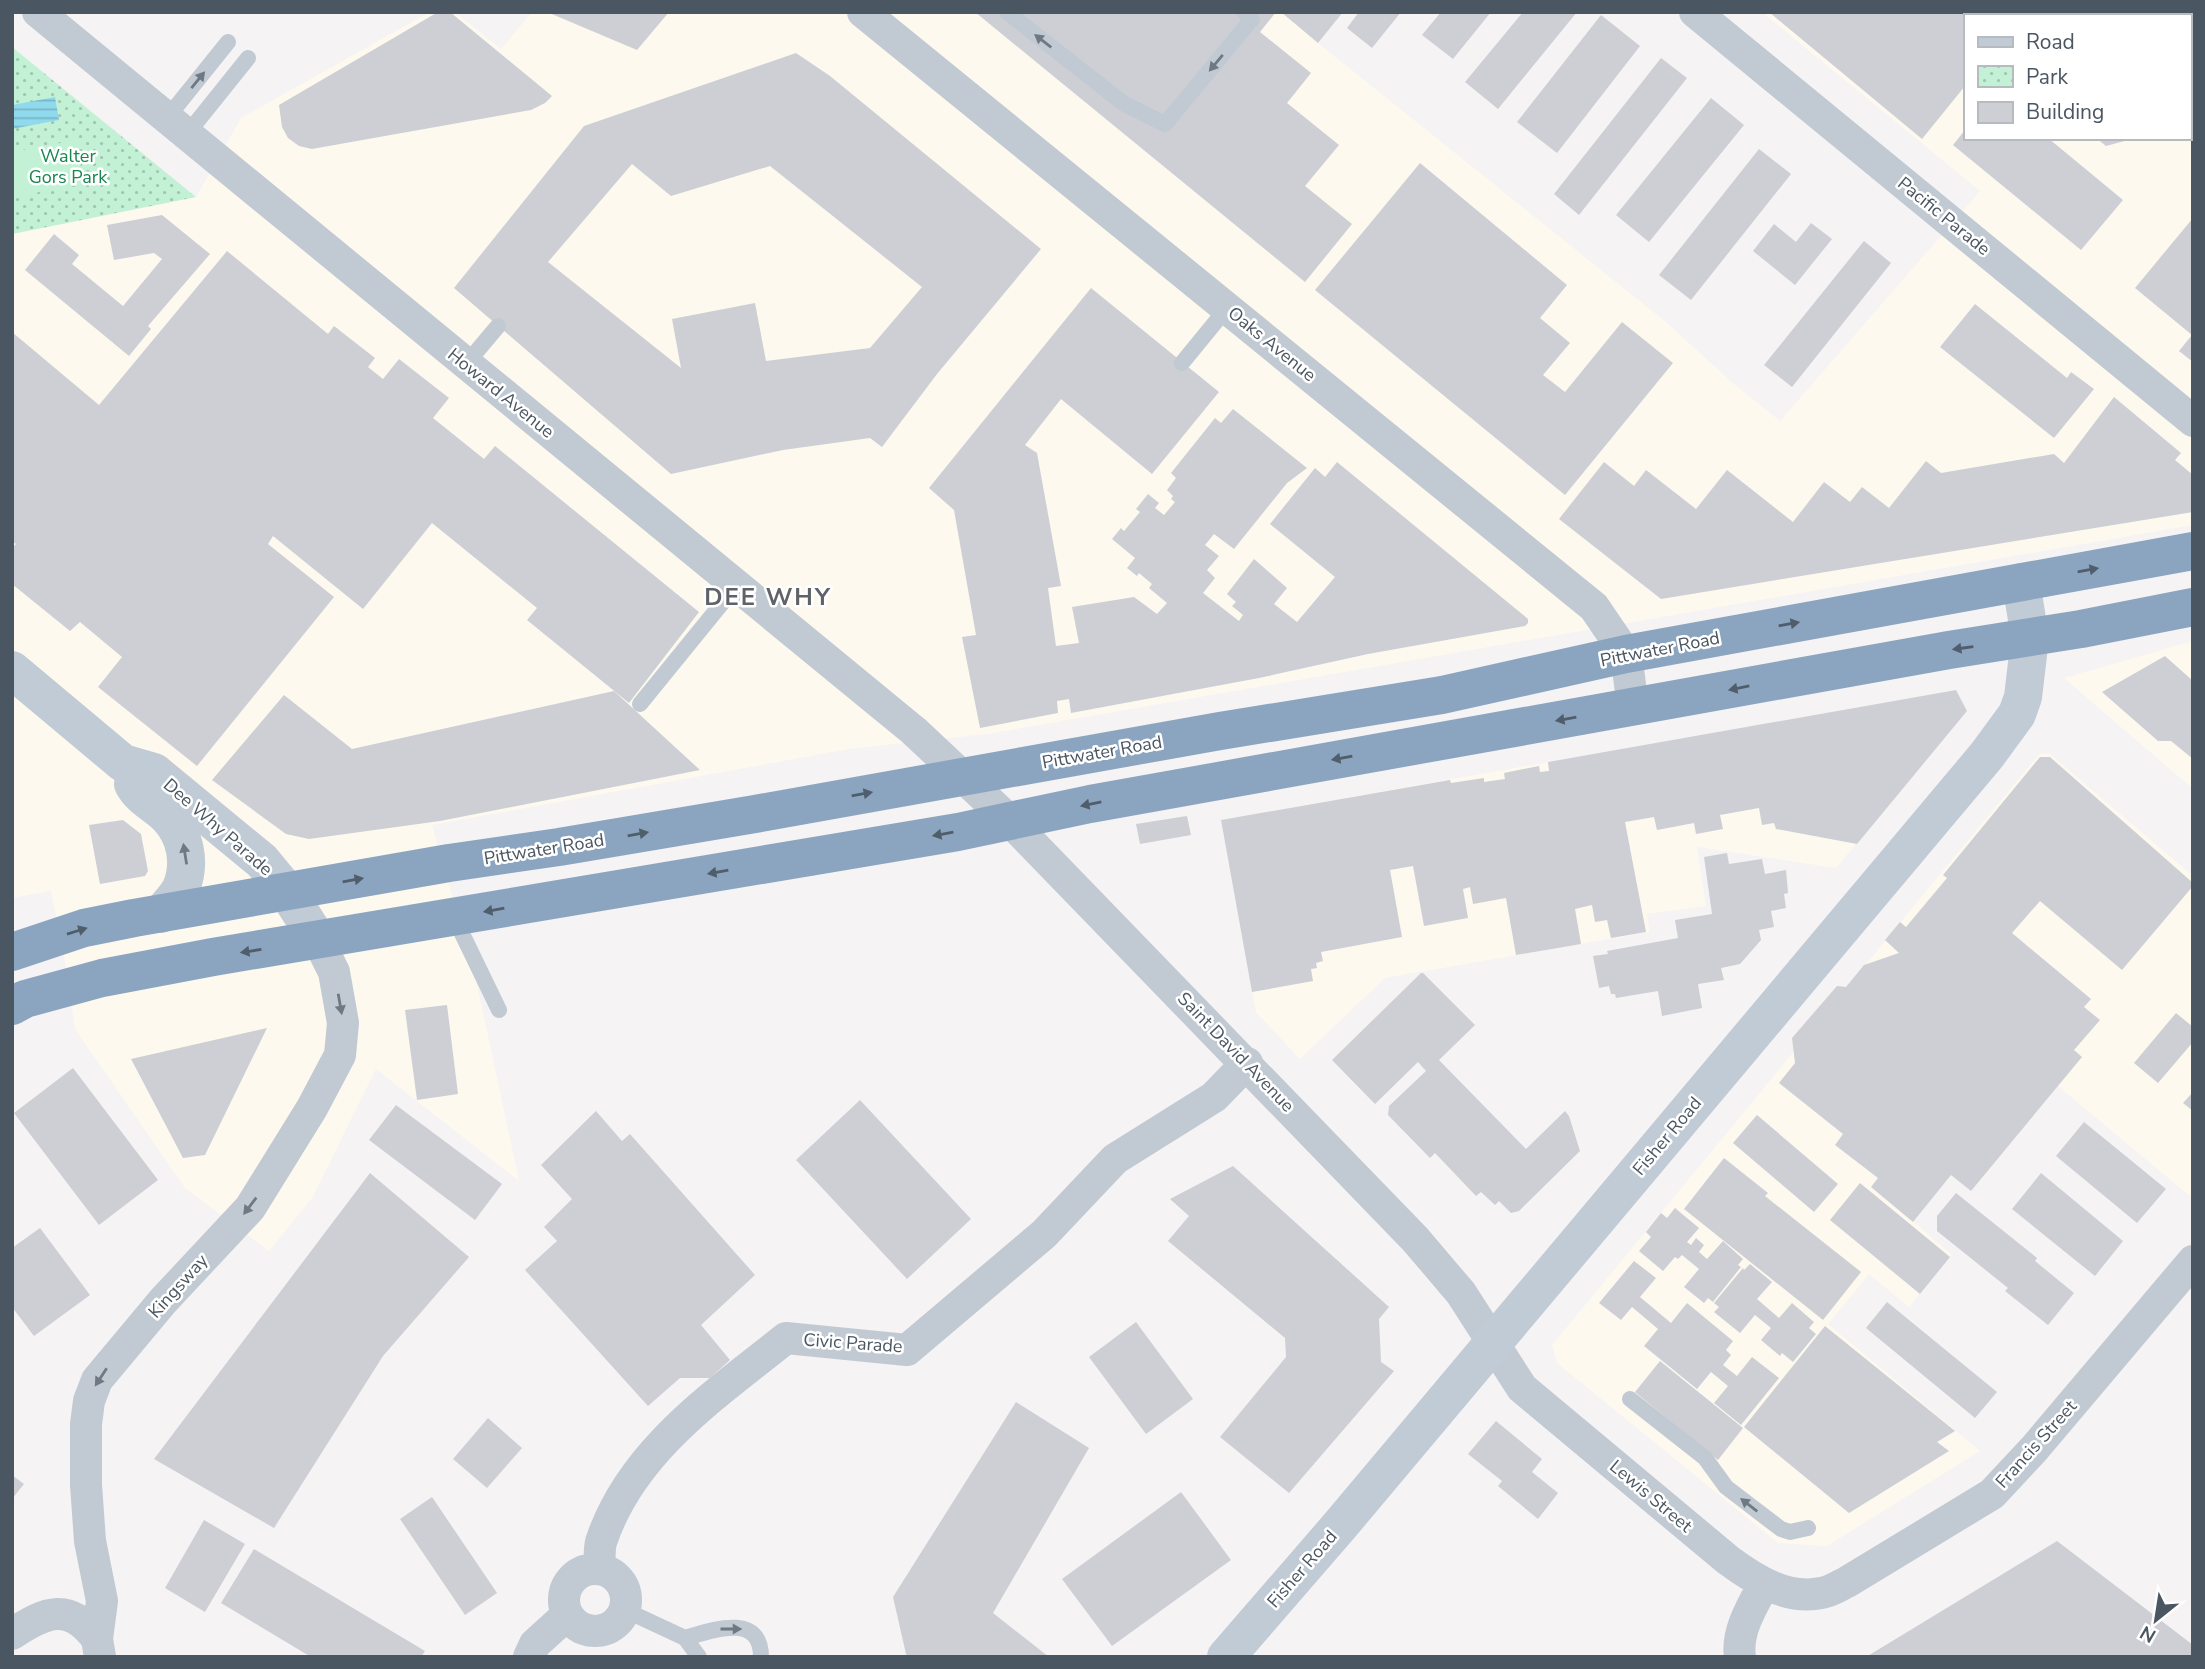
<svg xmlns="http://www.w3.org/2000/svg" width="2205" height="1669" viewBox="0 0 2205 1669" font-family="'Nunito Sans',sans-serif">
<style>
.commercial{fill:#fdf9ef;fill-rule:evenodd}
.park{fill:url(#park-dots)}
.pitch{fill:#c3f1d5}
.water{fill:url(#water-rules)}
.building{fill:#cdcfd5;fill-rule:evenodd}
.lines{fill:none;stroke-linecap:round;stroke-linejoin:round}
.lane{stroke:#c1cad2;stroke-width:16}
.street{stroke:#c1cad2;stroke-width:32}
.secondary{stroke:#c1cbd6;stroke-width:38}
.highway{stroke:#8ba5c1;stroke-width:38}
.oneway{fill:#6e7983}
.oneway2{fill:#505e6b}
.oneway3{fill:#6e7984}
.labels{text-anchor:middle;dominant-baseline:central;stroke-width:5;stroke-linejoin:round;paint-order:stroke}
.park-label{font-size:18px;fill:#17864f;stroke:#fff}
.street-label{font-size:18px;fill:#4a5661;stroke:#fff}
.district-label{font-size:24px;font-weight:bold;letter-spacing:2px;fill:#5f6368;stroke:#fff}
</style>
<defs>
<pattern id="park-dots" width="8" height="8" patternUnits="userSpaceOnUse" patternTransform="scale(1.75)"><rect width="8" height="8" fill="#c3f1d5"/><path d="M2 2h.1M6 6h.1" fill="none" stroke="#a0c6b0" stroke-width="1.8" stroke-linecap="round"/></pattern>
<pattern id="water-rules" width="6" height="5" patternUnits="userSpaceOnUse" patternTransform="scale(1.75)"><rect width="6" height="5" fill="#90daee"/><path d="M0 2.5h6" fill="none" stroke="#78b4c4"/></pattern>
</defs>
<rect width="100%" height="100%" fill="#f5f3f3"/>
<path class="commercial" d="M430 12H455L501 49 532 12H1343L1318 43 1667 323 1735 385 1780 421 1980 191 1762 12H2193V525L987 734 849 749 432 825 475 975 519 1181 376 1069 312 1198 269 1251 185 1188 75 1029 64 956 51 891 12 898V234L196 197 241 118ZM1965 16H2189V138H1965Z
M2193 641V789L2064 678Z
M1956 690 1967 711 1836 868 1697 847 1706 906 1647 914 1650 932 1385 978 1300 1059 1256 1012 1221 820Z
M2040 753 2050 754 2193 876V1195L2191 1197 2058 1086 1971 1191 1951 1175 1913 1221 1952 1255 1909 1307 1869 1274 1828 1324 1980 1451 1827 1546 1778 1543 1557 1363 1552 1345Z"/>
<path class="park" d="M12 47 196 197 12 234Z"/>
<path class="pitch" d="M76 140 84 184 12 197V152Z"/>
<path class="water" d="M55 97 59 120 12 129V105Z"/>
<path class="building" d="M438 12H450L552 96 545 103 531 110 312 149 299 146 288 138 282 127 279 105Z
M547 12H669L637 50Z
M975 12H1276L1260 32 1311 73 1287 103 1339 145 1305 186 1352 224 1305 282Z
M1281 12H1343L1318 43Z
M1359 12H1401L1372 48 1347 28Z
M1441 12H1491L1453 59 1422 35Z
M1523 12H1577L1498 109 1465 82Z
M1769 12H2027L2024 16H1965V86L1922 139Z
M2091 12H2177L2176 16H2091Z
M1601 15 1640 46 1557 153 1517 122Z
M796 53 830 76 1041 249 937 374 882 447 870 438 783 450 671 474 454 288 584 126ZM632 164 671 196 770 166 922 287 870 348 766 361 755 303 672 319 681 368 548 262Z
M1661 58 1687 78 1579 215 1554 194Z
M1711 98 1744 125 1649 242 1616 215Z
M1965 130V138H2048L2123 200 2081 250 1953 145Z
M2096 138H2131L2132 139 2106 146Z
M1759 149 1791 174 1691 300 1659 275Z
M1420 163 1567 285 1540 318 1570 343 1543 375 1565 392 1622 322 1673 363 1565 495 1315 290Z
M162 215 210 254 148 326 151 329 129 356 25 270 54 234 79 255 72 264 123 306 162 259 154 253 114 260 107 225Z
M2193 218V362L2179 351 2192 335 2135 288Z
M1811 223 1832 239 1795 285 1753 251 1774 224 1796 242Z
M1864 241 1891 263 1792 387 1764 365Z
M227 251 328 334 334 326 375 358 368 367 383 379 399 359 449 398 433 418 484 459 495 446 699 612 629 703 527 620 537 608 432 523 363 609 273 536 268 544 334 597 197 766 98 687 122 657 80 622 70 631 12 584V548L16 544 12 541V332L99 405Z
M1091 288 1219 392 1152 474 1061 399 1025 445 1037 453 1061 586 1048 588 1056 646 1079 643 1072 607 1134 597 1157 614 1167 603 1149 588 1152 584 1139 573 1137 576 1127 568 1135 558 1112 539 1121 528 1124 531 1140 512 1136 509 1148 494 1159 503 1155 508 1164 515 1175 502 1171 499 1173 496 1167 490 1176 478 1171 473 1215 418 1221 423 1233 409 1307 468 1287 483 1234 549 1214 534 1205 545 1219 556 1207 570 1215 578 1203 593 1239 621 1243 615 1232 606 1236 602 1227 594 1254 559 1287 588 1274 604 1297 622 1335 577 1270 524 1315 468 1325 477 1337 462 1528 619V623L1525 626 1368 654 1259 678 1071 713 1069 699 1057 701 1058 713 980 728 962 637 976 635 954 510 929 488Z
M1975 304 2067 378 2071 372 2094 389 2054 438 1940 347Z
M2114 397 2181 453 2175 460 2193 475V512L1661 599 1559 519 1604 462 1634 486 1646 470 1696 509 1727 470 1793 522 1824 482 1850 502 1862 487 1889 508 1926 461 1941 473 2054 454 2064 463Z
M2165 656 2193 681V759L2171 741H2158L2102 692Z
M1956 690 1967 711 1857 844 1776 829 1774 823 1762 825 1759 808 1720 815 1723 829 1696 834 1694 823 1657 830 1654 817 1625 822 1646 932 1611 938 1607 920 1595 922 1592 905 1575 909 1581 944 1516 955 1506 898 1473 904 1470 887 1463 889 1468 918 1424 926 1413 866 1390 870 1402 937 1321 952 1323 961 1316 963 1317 968 1311 969 1313 981 1252 992 1221 820 1450 780 1451 783 1484 778V782L1505 779 1504 773 1539 766 1540 772 1549 771 1548 762Z
M614 691 700 770 440 821 309 839 286 834 212 780 284 695 352 749Z
M2040 757H2050L2193 883V886L2122 970 2040 901 2012 933 2091 999 2084 1007 2100 1020 2074 1050 2082 1057 1971 1191 1951 1175 1913 1222 1871 1187 1878 1178 1835 1145 1843 1134 1779 1083 1795 1063 1792 1038 1837 986 1846 987 1864 965 1899 953 1885 940 1900 922 1906 927 1947 878 1943 875Z
M1187 816 1191 835 1140 844 1136 824Z
M123 820 141 834 148 871 145 876 100 884 89 825Z
M1727 853 1729 864 1762 859 1765 874 1786 870 1788 893 1784 894 1786 908 1771 911 1774 927 1759 930 1761 940 1740 964 1721 968 1724 980 1698 984 1702 1008 1662 1016 1658 991 1616 998 1615 994H1611L1609 986 1599 988 1593 956 1608 954 1607 951 1678 938 1675 920 1712 914 1704 857Z
M1421 973H1423L1475 1025 1439 1060 1526 1149 1565 1111 1569 1116 1580 1151 1519 1211 1511 1213 1499 1201 1495 1205 1481 1192 1476 1196 1435 1153 1430 1158 1388 1115 1389 1106 1426 1071 1418 1062 1375 1104 1332 1060Z
M447 1005 458 1094 417 1100 405 1010Z
M2176 1013 2193 1027V1042L2158 1083 2134 1063Z
M267 1028 205 1155 183 1158 131 1059Z
M73 1068 158 1180 99 1225 14 1113Z
M2193 1092V1111L2183 1103Z
M860 1100 971 1219 907 1279 796 1160Z
M396 1105 502 1184 475 1220 369 1140Z
M596 1111 622 1141 630 1134 755 1275 701 1325 730 1360 710 1378H680L648 1406 525 1270 557 1241 544 1227 572 1199 541 1165Z
M1757 1115 1838 1184 1814 1212 1733 1143Z
M2084 1122 2166 1189 2137 1223 2056 1156Z
M1724 1158 1768 1193 1765 1196 1861 1272 1823 1320 1684 1209Z
M1233 1166 1389 1307 1379 1319 1381 1362 1394 1371 1289 1493 1220 1437 1286 1357 1285 1338 1168 1241 1189 1216 1170 1199Z
M370 1173 469 1257 383 1356 274 1528 154 1459Z
M2041 1173 2123 1241 2095 1276 2012 1209Z
M1860 1183 1950 1257 1920 1294 1830 1220Z
M1956 1193 2037 1258 2035 1261 2074 1293 2048 1325 2005 1291 2008 1288 1937 1231V1216Z
M1675 1208 1699 1228 1687 1242 1691 1245 1696 1238 1704 1245 1699 1252 1707 1259 1723 1241 1743 1259 1738 1265 1741 1267 1713 1302 1708 1298 1704 1303 1684 1287 1699 1269 1682 1255 1678 1259 1675 1257 1663 1271 1639 1251 1651 1237 1646 1232 1661 1213 1667 1218Z
M40 1228 90 1295 34 1336 12 1307V1248Z
M1634 1261 1656 1278 1640 1297 1671 1323 1687 1303 1733 1341 1726 1350 1731 1355 1723 1365 1737 1376 1752 1357 1779 1378 1741 1425 1714 1403 1728 1386 1711 1372 1697 1389 1644 1346 1658 1329 1632 1307 1621 1320 1599 1303Z
M1750 1264 1772 1282 1757 1299 1779 1318 1792 1303 1814 1322 1809 1328 1816 1334 1793 1362 1782 1353 1780 1356 1761 1340 1771 1328 1755 1315 1740 1333 1714 1312 1719 1307 1714 1303 1743 1268 1744 1270Z
M1887 1302 1997 1392 1975 1418 1866 1328Z
M1136 1322 1193 1399 1146 1434 1089 1357Z
M1825 1326 1955 1431 1937 1442 1949 1451 1849 1513 1744 1427Z
M1660 1361 1743 1428 1718 1460 1635 1392Z
M1016 1402 1089 1448 993 1613 1049 1657H909L906 1654 893 1597Z
M488 1418 522 1448 487 1488 453 1459Z
M1496 1421 1542 1459 1532 1472 1558 1493 1538 1519 1498 1486 1502 1481 1468 1454Z
M12 1475 24 1484 12 1499Z
M1181 1492 1231 1560 1112 1646 1062 1579Z
M432 1497 497 1593 465 1615 400 1519Z
M204 1520 245 1544 205 1612 165 1588Z
M2057 1541 2193 1645V1657H1866Z
M254 1549 425 1651 421 1657H311L221 1603Z"/>
<g class="lines">
<path class="lane" d="M1007 12 1123 103 1165 124 1252 19 1244 12
M167 118 228 42
M187 134 248 58
M1182 363 1227 308
M466 364 498 326
M640 704 736 586
M454 917 499 1010
M1630 1399 1705 1458 1726 1487 1781 1529 1790 1532 1808 1528
M625 1610 685 1638 699 1657
M685 1638C710 1631 761 1611 761 1657"/>
<path class="street" d="M38 12 914 731 1010 821 1415 1239 1461 1293 1522 1388 1728 1560C1755 1580 1787 1600 1821 1593 1830 1592 1839 1586 1847 1582L1992 1494 2034 1449 2193 1261
M863 12 1594 607 1626 654 1633 707
M1695 12 2193 421
M564 1600a31 31 0 1 1 62 0a31 31 0 1 1-62 0Z
M599 1569C600 1560 599 1550 601 1542 631 1451 715 1395 786 1338L907 1350 1044 1234 1115 1159 1214 1097 1247 1063
M12 1634C46 1611 70 1602 97 1639
M100 1657 97 1639 102 1601 90 1541 86 1485V1424L89 1401 97 1380 163 1301 250 1208 312 1108 340 1055 343 1023 334 972 318 940
M529 1657 535 1644 567 1615
M1740 1657C1736 1632 1752 1606 1764 1584"/>
<path class="secondary" d="M12 670 123 763 154 772 262 861 286 890 318 940
M133 784C141 799 157 805 168 817 186 836 191 864 181 888 177 897 167 906 161 914
M1226 1657 1342 1523 1987 755 2017 714 2023 697 2030 638 2021 582"/>
<path class="highway" d="M12 952 84 928 134 918 449 863 559 847 755 814 1220 731 1442 695 1626 654 2193 551
M12 1006 25 999 102 978 213 957 958 832 1090 804 1949 650 2081 629 2193 607"/>
</g>
<defs><path id="oneway-solid" d="M-6-.8H1V-3.2L6.5 0L1 3.2V.8H-6Z" transform="scale(1.75)"/></defs>
<g class="oneway">
<use href="#oneway-solid" transform="translate(1043 41) rotate(-142)"/>
<use href="#oneway-solid" transform="translate(1216 63) rotate(130)"/>
<use href="#oneway-solid" transform="translate(198 80) rotate(-51)"/>
<use href="#oneway-solid" transform="translate(340 1004) rotate(80)"/>
<use href="#oneway-solid" transform="translate(250 1206) rotate(127)"/>
<use href="#oneway-solid" transform="translate(101 1377) rotate(123)"/>
<use href="#oneway-solid" transform="translate(1749 1505) rotate(-142)"/>
<use href="#oneway-solid" transform="translate(731 1629)"/>
</g>
<g class="oneway2">
<use href="#oneway-solid" transform="translate(2088 570) rotate(-10)"/>
<use href="#oneway-solid" transform="translate(1789 624) rotate(-10)"/>
<use href="#oneway-solid" transform="translate(1963 648) rotate(172)"/>
<use href="#oneway-solid" transform="translate(1739 688) rotate(169)"/>
<use href="#oneway-solid" transform="translate(1566 719) rotate(170)"/>
<use href="#oneway-solid" transform="translate(1342 758) rotate(170)"/>
<use href="#oneway-solid" transform="translate(862 794) rotate(-10)"/>
<use href="#oneway-solid" transform="translate(1091 804) rotate(169)"/>
<use href="#oneway-solid" transform="translate(638 834) rotate(-10)"/>
<use href="#oneway-solid" transform="translate(943 834) rotate(170)"/>
<use href="#oneway-solid" transform="translate(718 872) rotate(170)"/>
<use href="#oneway-solid" transform="translate(353 880) rotate(-10)"/>
<use href="#oneway-solid" transform="translate(494 910) rotate(170)"/>
<use href="#oneway-solid" transform="translate(77 931) rotate(-17)"/>
<use href="#oneway-solid" transform="translate(251 951) rotate(171)"/>
</g>
<use class="oneway3" href="#oneway-solid" transform="translate(185 854) rotate(-99)"/>
<g class="labels">
<g class="park-label">
<text x="68" y="156">Walter<tspan x="68" dy="21">Gors Park</tspan></text>
</g>
<g class="street-label">
<text transform="translate(1944 216) rotate(39)">Pacific Parade</text>
<text transform="translate(1272 344) rotate(39)">Oaks Avenue</text>
<text transform="translate(501 393) rotate(39)">Howard Avenue</text>
<text transform="translate(1660 649) rotate(-11)">Pittwater Road</text>
<text transform="translate(1102 752) rotate(-10)">Pittwater Road</text>
<text transform="translate(218 827) rotate(41)">Dee Why Parade</text>
<text transform="translate(544 849) rotate(-9)">Pittwater Road</text>
<text transform="translate(1236 1052) rotate(46)">Saint David Avenue</text>
<text transform="translate(1667 1136) rotate(-50)">Fisher Road</text>
<text transform="translate(178 1286) rotate(-48)">Kingsway</text>
<text transform="translate(853 1343) rotate(4)">Civic Parade</text>
<text transform="translate(2036 1444) rotate(-48)">Francis Street</text>
<text transform="translate(1651 1496) rotate(40)">Lewis Street</text>
<text transform="translate(1302 1569) rotate(-49)">Fisher Road</text>
</g>
<g class="district-label">
<text x="768" y="597">DEE WHY</text>
</g>
</g>
<rect width="2205" height="1669" fill="none" stroke="#4a5661" stroke-width="28"/>
<rect x="1964" y="14" width="228" height="126" fill="#ffffff" stroke="#b7bbc0" stroke-width="2"/>
<rect x="1978" y="37" width="35" height="10" fill="#c1cbd6" stroke="#b7bbc0" stroke-width="2"/>
<text x="2026" y="49" font-size="21" fill="#4a5661">Road</text>
<rect x="1978" y="66" width="35" height="21" fill="url(#park-dots)" stroke="#b7bbc0" stroke-width="2"/>
<text x="2026" y="84" font-size="21" fill="#4a5661">Park</text>
<rect x="1978" y="102" width="35" height="21" fill="#cdcfd5" stroke="#b7bbc0" stroke-width="2"/>
<text x="2026" y="119" font-size="21" fill="#4a5661">Building</text>
<g transform="translate(2156 1620) rotate(210)" stroke="#ffffff" stroke-width="5" paint-order="stroke">
<path d="M0-5L12 26L0 18L-12 26Z" fill="#4a5661"/>
<text y="-10" font-size="19" font-weight="bold" text-anchor="middle" fill="#4a5661">N</text>
</g>
</svg>
